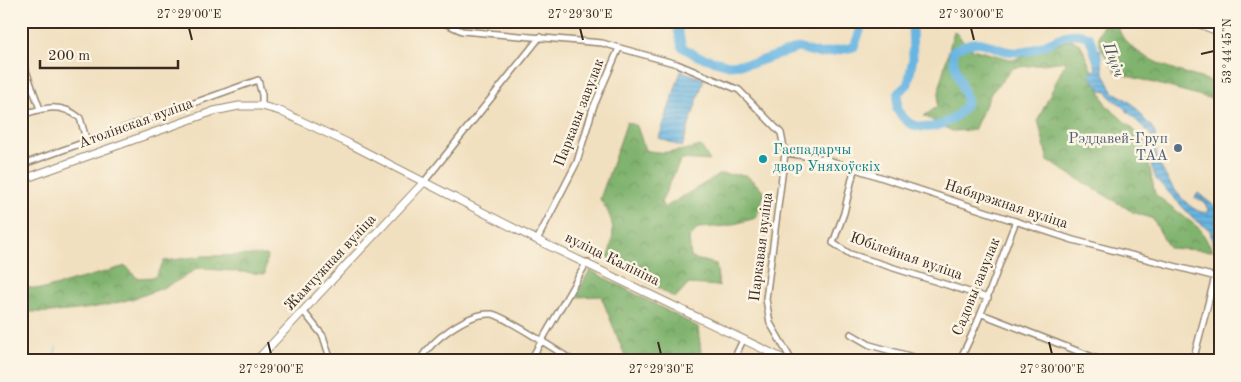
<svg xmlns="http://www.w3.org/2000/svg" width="1241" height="382" viewBox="0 0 1241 382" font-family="'Old Standard TT',serif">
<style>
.forest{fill:url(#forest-crowns);stroke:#5e6e46}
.water{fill:url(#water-rules);stroke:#527080}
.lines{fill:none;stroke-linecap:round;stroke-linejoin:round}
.stream{stroke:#68b5e2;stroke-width:1}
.river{stroke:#68b5e2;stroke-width:9}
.minor-casing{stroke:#96856f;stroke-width:8}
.tertiary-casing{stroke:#96856f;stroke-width:9}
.minor{stroke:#fff;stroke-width:5}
.tertiary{stroke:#fff;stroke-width:7}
.ticks{fill:none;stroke:#3b2a1e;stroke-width:2}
.service-dot{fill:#5c6f8a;stroke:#fcf5e5;stroke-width:2}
.culture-dot{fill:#0f9aa8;stroke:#fcf5e5;stroke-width:2}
.labels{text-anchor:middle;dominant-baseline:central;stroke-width:5;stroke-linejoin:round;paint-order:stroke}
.street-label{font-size:15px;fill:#3b2a1e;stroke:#fcf5e5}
.service-label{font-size:15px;fill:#4e5e75;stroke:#fcf5e5;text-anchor:end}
.culture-label{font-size:15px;fill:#0d838f;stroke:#fcf5e5;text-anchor:start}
.water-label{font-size:16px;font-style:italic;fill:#485459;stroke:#fcf5e5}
.neatline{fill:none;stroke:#3b2a1e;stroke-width:2}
.ticks-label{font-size:12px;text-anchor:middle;fill:#3b2a1e}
</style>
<defs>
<pattern id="forest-crowns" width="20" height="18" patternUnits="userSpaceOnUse" patternTransform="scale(1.25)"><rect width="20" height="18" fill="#80b36e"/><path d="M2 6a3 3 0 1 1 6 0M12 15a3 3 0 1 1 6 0" fill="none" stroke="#6a925a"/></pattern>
<pattern id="water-rules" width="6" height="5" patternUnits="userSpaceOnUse" patternTransform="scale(1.25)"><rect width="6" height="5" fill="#68b5e2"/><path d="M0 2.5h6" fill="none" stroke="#5793b7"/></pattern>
</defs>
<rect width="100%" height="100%" fill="#fcf5e5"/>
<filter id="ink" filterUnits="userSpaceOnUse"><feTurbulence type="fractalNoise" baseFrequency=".02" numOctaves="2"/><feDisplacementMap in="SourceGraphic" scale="10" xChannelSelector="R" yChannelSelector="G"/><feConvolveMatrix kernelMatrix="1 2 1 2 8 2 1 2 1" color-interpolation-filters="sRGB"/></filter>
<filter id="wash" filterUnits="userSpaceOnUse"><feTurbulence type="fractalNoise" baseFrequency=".0096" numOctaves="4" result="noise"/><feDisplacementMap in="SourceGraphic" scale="20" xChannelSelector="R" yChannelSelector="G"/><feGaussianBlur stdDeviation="1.12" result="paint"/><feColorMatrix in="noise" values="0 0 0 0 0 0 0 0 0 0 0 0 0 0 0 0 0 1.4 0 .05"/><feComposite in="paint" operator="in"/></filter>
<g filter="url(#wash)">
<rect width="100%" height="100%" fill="#f1e0c0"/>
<path class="forest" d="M1116 21C1118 27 1120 34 1124 39 1146 65 1189 74 1220 84V101L1117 73C1106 55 1089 40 1106 22Z
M954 31 972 49 1013 60 1071 39 1081 45 1106 105 1144 139 1155 194 1200 229 1213 251 1169 248 1153 219 1133 212 1048 161 1038 120 1066 61 1013 68 991 93 974 130 952 131 924 116 937 107 941 80Z
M627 122 637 126 645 150C665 155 681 151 701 146L710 161 681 159 661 202 664 208 720 174 746 175 765 192 756 218 727 226 698 228 689 238 691 258 716 264 719 286 688 284 675 298 608 258C615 232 616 222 600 199Z
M267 255 265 274 197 268C157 300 71 317 21 311V287L44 289 126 266 137 278 155 277 164 261 204 256Z
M590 270 698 327 702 361H627L601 296 575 297Z"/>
<path class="water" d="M1100 49 1103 71 1113 92C1127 99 1136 105 1144 119 1147 123 1152 126 1154 131 1157 139 1155 145 1156 153 1159 171 1189 218 1209 212L1204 201 1195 198 1198 193 1218 209 1216 227 1220 234 1217 239 1220 244V254L1213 245 1210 230 1193 218 1156 179 1147 151 1151 144V135L1119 103 1113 100 1107 92 1102 91 1089 75 1096 68 1090 51Z
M681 71 704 79 682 147 659 138Z"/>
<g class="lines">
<path class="stream" d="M54 361 56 347"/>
<path class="river" d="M676 21 682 47 697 56 729 65 754 63 798 48 820 54 854 47 860 31 859 21
M912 21 913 58 908 84 898 93 897 110C901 115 905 121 911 124 932 133 957 122 967 102L954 63 953 51C989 30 989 55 1023 52 1047 50 1063 26 1089 37L1098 60"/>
</g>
</g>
<g filter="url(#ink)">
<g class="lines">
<defs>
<path id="minor" d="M440 21 462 31 602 43 677 64 739 90 781 133 785 153 766 299 770 323 792 361
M21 57 40 109
M21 115C44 108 60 102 80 118L87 142
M785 153 825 159 1073 240 1220 278
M21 165 258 80 262 95V106
M854 170 844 213 833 243 850 254 988 298
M424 182 540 37
M537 240 577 162 593 108 619 48
M304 312 323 336 331 361
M982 314 1103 361
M851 334 870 345 927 361
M419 361C431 341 467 312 492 314 502 315 561 353 573 361
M530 361 587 262
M733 361 743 340
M959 361C983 316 997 268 1016 221
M1193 361 1215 277"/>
<path id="tertiary" d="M1192 21 1220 32
M21 180 214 111 239 106H262L280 111 348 143 537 240 788 361
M256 361 424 182"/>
</defs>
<use href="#minor" class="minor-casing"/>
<use href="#tertiary" class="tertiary-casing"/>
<use href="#minor" class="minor"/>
<use href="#tertiary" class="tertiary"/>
</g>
</g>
<path class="ticks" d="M189 28 192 40M580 28 583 40M971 28 974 40M1201 54 1214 51M268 342 271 354M658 342 661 354M1049 342 1052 354"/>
<circle class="service-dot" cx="1178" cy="148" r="5"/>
<circle class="culture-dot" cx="763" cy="159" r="5"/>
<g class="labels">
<g class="street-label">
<text transform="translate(580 113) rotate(-69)">Паркавы завулак</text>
<text transform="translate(136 124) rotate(-20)">Атолінская вуліца</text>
<text transform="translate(1006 205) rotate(18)">Набярэжная вуліца</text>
<text transform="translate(762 247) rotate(-83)">Паркавая вуліца</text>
<text transform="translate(906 257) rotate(19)">Юбілейная вуліца</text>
<text transform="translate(612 260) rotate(26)">вуліца Калініна</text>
<text transform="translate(331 263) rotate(-47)">Жамчужная вуліца</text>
<text transform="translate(977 287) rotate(-68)">Садовы завулак</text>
</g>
<g class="service-label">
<text x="1168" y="139">Рэддавей-Груп<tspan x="1168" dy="17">ТАА</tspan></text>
</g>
<g class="culture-label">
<text x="773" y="150">Гаспадарчы<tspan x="773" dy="17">двор Уняхоўскіх</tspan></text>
</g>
<g class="water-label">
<text transform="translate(1113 60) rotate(70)">Пціч</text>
</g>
</g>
<rect width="1241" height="382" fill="none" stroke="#fcf5e5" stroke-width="55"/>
<path d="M40 60v8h138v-8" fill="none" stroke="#3b2a1e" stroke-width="2.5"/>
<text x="48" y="60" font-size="15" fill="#3b2a1e" stroke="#fcf5e5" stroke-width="4" paint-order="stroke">200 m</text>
<rect x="28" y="28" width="1186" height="326" class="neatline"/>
<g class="ticks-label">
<text x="189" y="18">27°29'00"E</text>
<text x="580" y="18">27°29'30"E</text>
<text x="971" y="18">27°30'00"E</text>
<text transform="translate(1227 51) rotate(-90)" y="4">53°44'45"N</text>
<text x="271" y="373">27°29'00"E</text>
<text x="661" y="373">27°29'30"E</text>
<text x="1052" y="373">27°30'00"E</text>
</g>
</svg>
